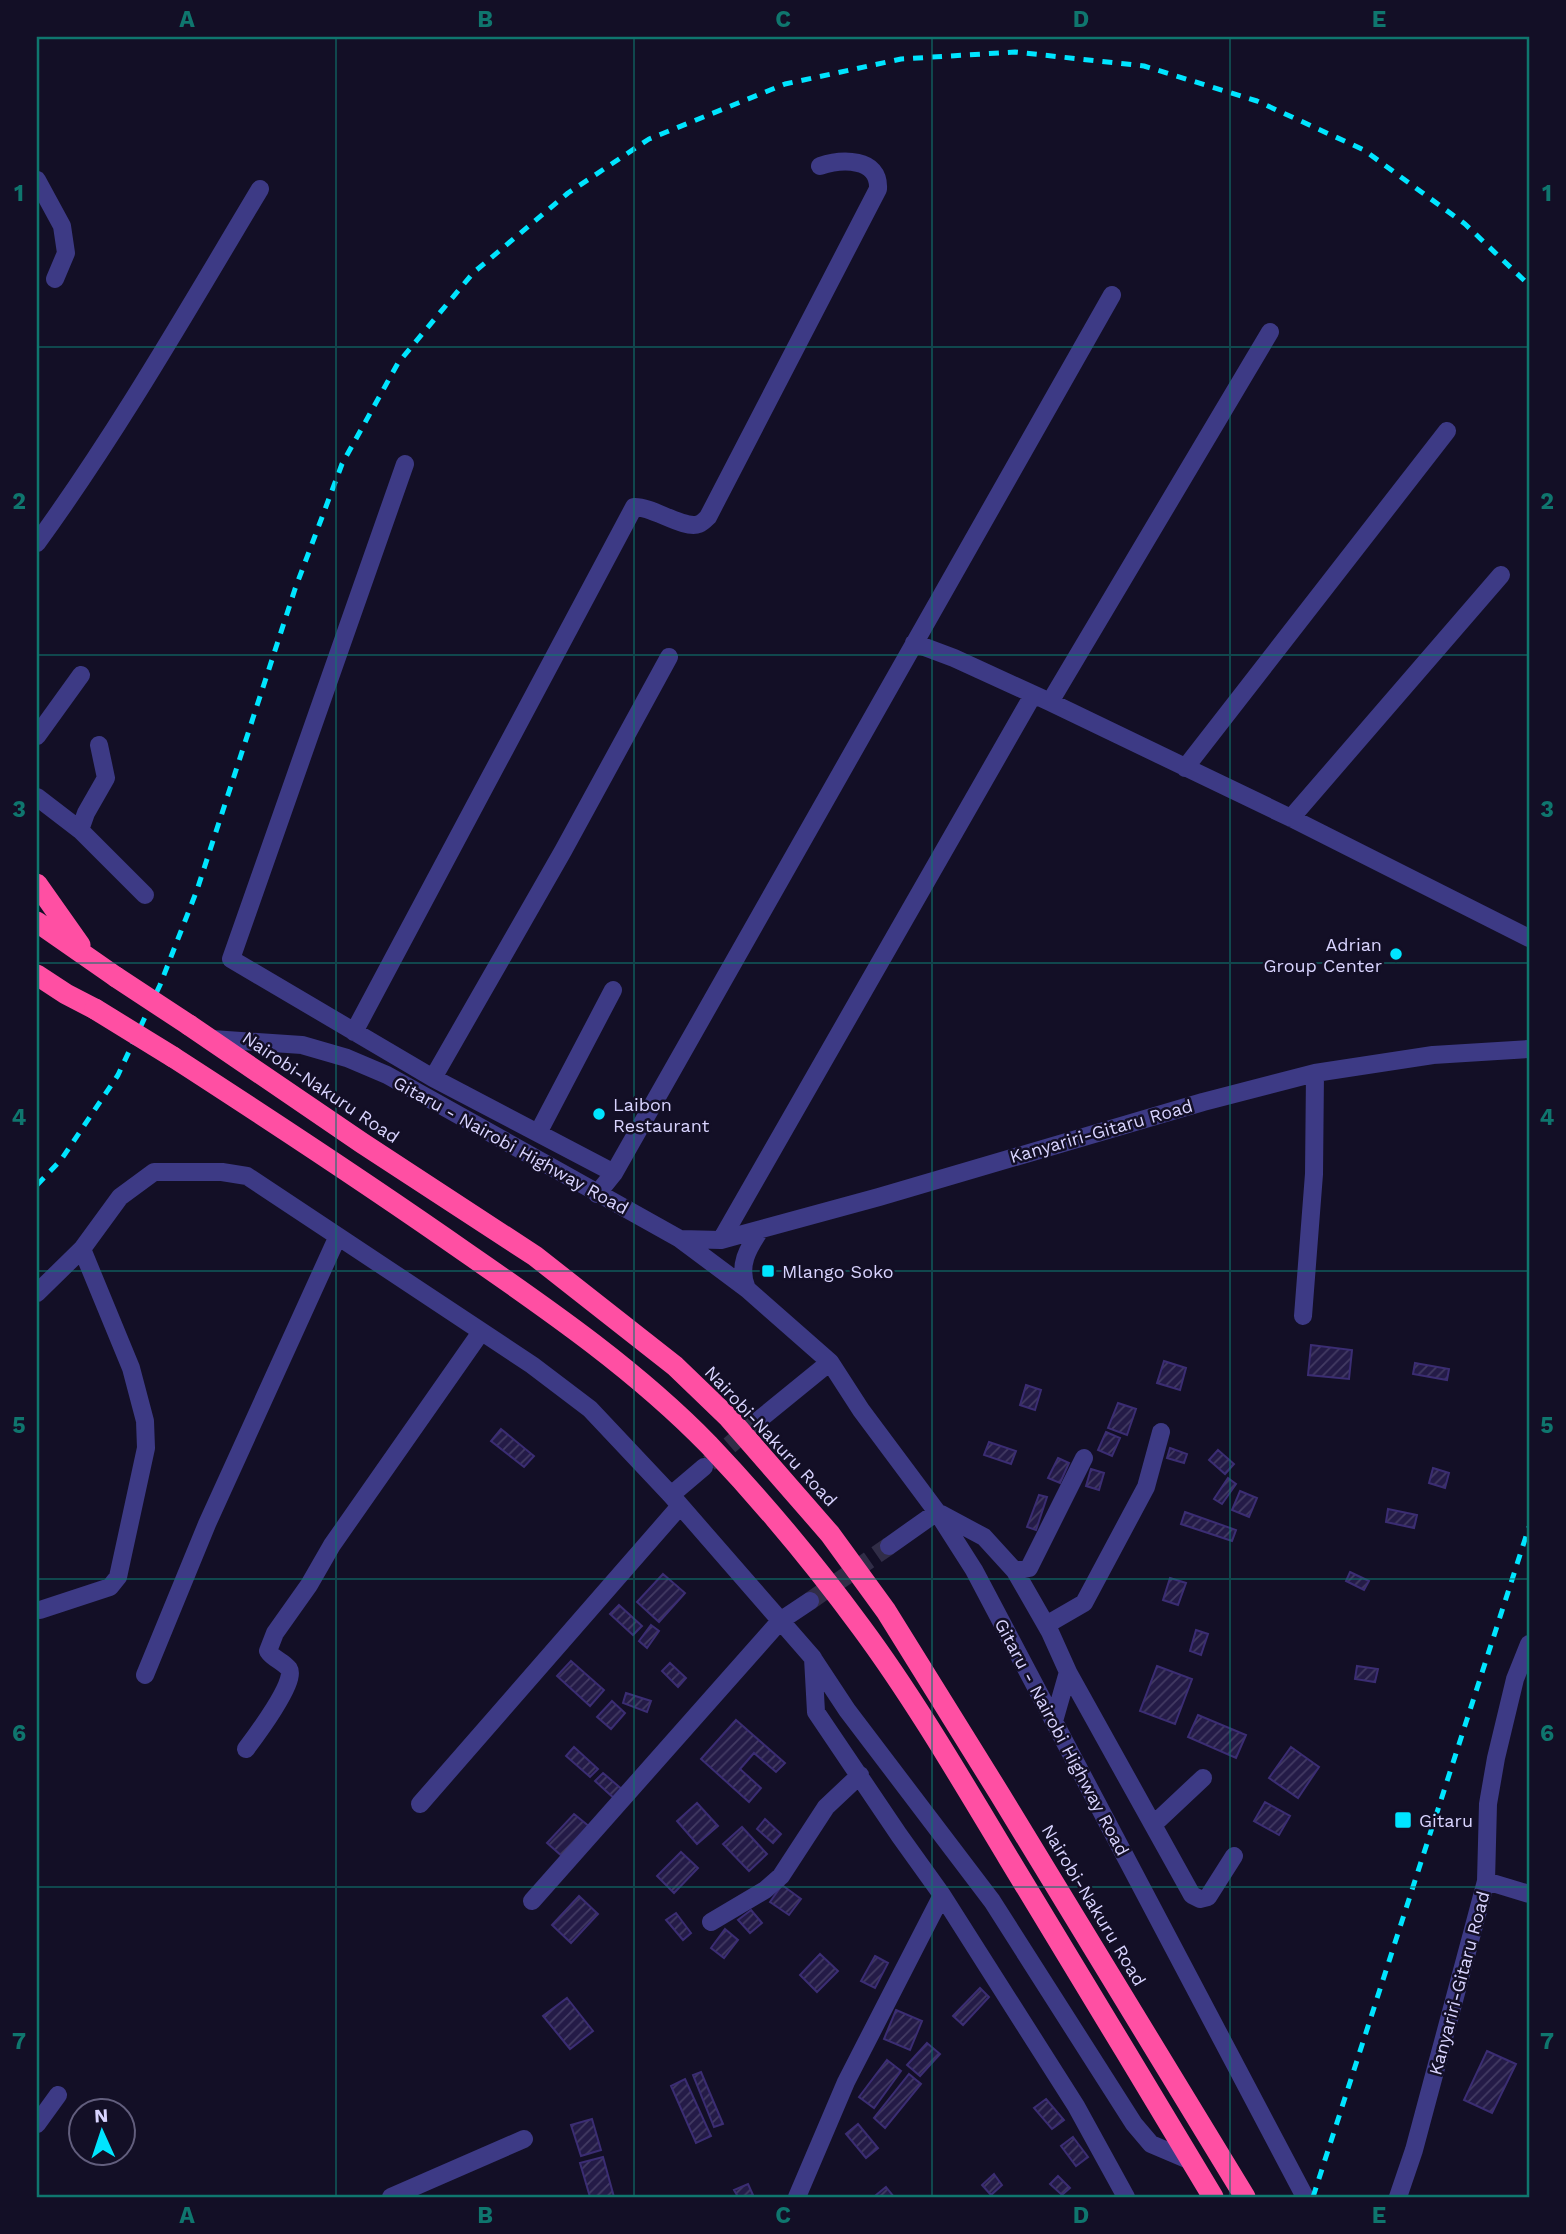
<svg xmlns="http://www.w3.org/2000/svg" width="1566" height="2234" viewBox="0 0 1566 2234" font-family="'Work Sans',sans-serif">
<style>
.building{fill:url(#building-hatch);stroke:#3b2d73;stroke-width:2}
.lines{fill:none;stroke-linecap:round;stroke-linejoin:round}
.minor-tunnel{stroke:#312d47;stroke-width:18;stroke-dasharray:18 9;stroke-linecap:butt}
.minor{stroke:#3d3a85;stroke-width:18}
.highway{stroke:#ff4fa3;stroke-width:21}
.rail{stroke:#00e5ff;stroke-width:5;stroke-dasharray:10 9;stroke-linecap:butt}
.highway-bridge{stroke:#ff4fa3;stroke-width:21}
.grid{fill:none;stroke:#0f766e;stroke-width:2;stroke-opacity:0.55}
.poi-dot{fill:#00e5ff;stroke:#130f26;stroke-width:2.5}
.labels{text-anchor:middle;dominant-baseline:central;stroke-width:5;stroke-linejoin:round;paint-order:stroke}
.poi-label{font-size:18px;fill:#d9d4ff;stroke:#130f26;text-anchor:start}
.street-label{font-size:18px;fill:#d9d4ff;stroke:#130f26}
.neatline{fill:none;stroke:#0f766e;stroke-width:2.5}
.grid-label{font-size:23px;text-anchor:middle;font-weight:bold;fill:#0f766e}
</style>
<defs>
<pattern id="building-hatch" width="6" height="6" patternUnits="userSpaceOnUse" patternTransform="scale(1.75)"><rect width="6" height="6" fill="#241b47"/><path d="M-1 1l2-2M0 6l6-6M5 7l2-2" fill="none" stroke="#433b63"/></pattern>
</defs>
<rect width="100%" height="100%" fill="#130f26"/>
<path class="building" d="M1311 1345 1352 1350 1349 1379 1308 1375Z
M1164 1361 1186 1368 1180 1390 1157 1383Z
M1415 1363 1449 1369 1447 1380 1413 1374Z
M1026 1385 1041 1390 1035 1410 1020 1405Z
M1118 1403 1136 1409 1127 1435 1108 1428Z
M501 1429 534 1456 524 1467 491 1441Z
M1106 1432 1120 1438 1112 1456 1098 1450Z
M989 1442 1016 1451 1011 1464 984 1455Z
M1170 1448 1187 1454 1184 1463 1167 1458Z
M1218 1450 1234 1464 1225 1474 1209 1460Z
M1058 1458 1069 1463 1060 1483 1048 1478Z
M1433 1468 1449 1473 1445 1488 1429 1483Z
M1091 1469 1104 1473 1099 1490 1086 1486Z
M1228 1478 1236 1484 1222 1504 1214 1499Z
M1240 1491 1257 1498 1249 1517 1232 1510Z
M1039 1495 1047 1497 1036 1530 1027 1527Z
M1388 1509 1417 1515 1414 1528 1386 1522Z
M1185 1512 1236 1530 1232 1541 1181 1524Z
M1350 1572 1369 1581 1364 1590 1346 1581Z
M663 1574 685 1593 659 1622 637 1602Z
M1170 1578 1186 1583 1178 1605 1163 1600Z
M619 1605 642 1626 633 1635 610 1614Z
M651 1625 659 1631 647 1648 639 1641Z
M1196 1630 1208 1634 1201 1655 1190 1651Z
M571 1661 604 1690 590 1706 557 1676Z
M670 1663 686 1678 678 1687 662 1671Z
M1157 1666 1192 1679 1175 1724 1140 1711Z
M1357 1666 1378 1669 1375 1682 1355 1679Z
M626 1693 651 1701 647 1712 623 1703Z
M612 1701 625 1713 611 1729 597 1717Z
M1198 1715 1246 1735 1236 1758 1188 1737Z
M736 1720 785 1763 776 1772 754 1753 740 1769 761 1788 749 1802 701 1759Z
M574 1747 598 1769 590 1777 566 1756Z
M1291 1747 1319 1767 1298 1798 1269 1778Z
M603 1773 624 1791 616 1800 595 1781Z
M1265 1802 1290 1816 1279 1835 1254 1821Z
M697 1803 718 1826 697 1844 677 1821Z
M574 1814 590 1827 563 1857 547 1843Z
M765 1819 781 1834 773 1843 757 1829Z
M742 1827 767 1854 749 1871 723 1844Z
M681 1852 698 1868 674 1893 657 1876Z
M782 1885 801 1899 789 1915 770 1902Z
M579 1896 598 1914 571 1943 552 1925Z
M751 1910 762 1923 750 1933 738 1920Z
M676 1913 691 1933 683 1940 666 1920Z
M725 1929 738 1940 724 1958 711 1948Z
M820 1954 838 1971 817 1992 800 1975Z
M875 1956 888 1963 875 1988 861 1981Z
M980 1988 989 1997 963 2025 953 2016Z
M567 1998 593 2031 570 2049 543 2016Z
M896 2010 922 2021 910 2050 884 2039Z
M927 2043 940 2054 920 2076 907 2065Z
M1487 2051 1516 2064 1492 2113 1464 2100Z
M887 2060 901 2071 874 2108 859 2097Z
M701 2072 723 2124 714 2127 693 2075Z
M909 2074 921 2084 885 2128 874 2118Z
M685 2079 711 2136 696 2143 671 2086Z
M1046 2099 1064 2120 1052 2129 1034 2108Z
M592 2119 601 2150 581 2156 571 2125Z
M858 2124 878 2148 866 2158 846 2134Z
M1073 2137 1088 2157 1076 2166 1061 2146Z
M603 2157 614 2197H590L580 2163Z
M994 2174 1002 2185 991 2195 982 2185Z
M1058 2176 1070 2188 1062 2195 1050 2184Z
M748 2184 753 2195 738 2197 734 2190Z
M886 2187 894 2197H878L876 2195Z"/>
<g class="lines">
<path class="minor-tunnel" d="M709 1463 760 1419
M810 1601 889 1546"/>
<path class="minor" d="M37 180 62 226 66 253 55 279
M405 464 231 959 433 1078 614 1173
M37 543C119 430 188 309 260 189
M914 643 954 658 1050 702 1291 818 1529 938
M1050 702 1270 332
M37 736 81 675
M1185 768 1447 431
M37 797 80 830 145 895
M1291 818 1501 575
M80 830 86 813 106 778 99 745
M354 1032 634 507C652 506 684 530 699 524 702 523 705 520 708 517L878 189C880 157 841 159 820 166
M212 1039 302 1045 347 1058 387 1075 680 1239 747 1289 830 1362 861 1410 937 1512 974 1570 1305 2197
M433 1078 563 851 669 657
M538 1133 613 990
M597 1194 614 1173 1112 295
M680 1239 721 1240 879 1197 1203 1102 1315 1073 1433 1055 1529 1049
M721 1240 1033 695
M747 1289C737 1266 748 1248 761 1229
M37 1293 82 1249 120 1197 154 1172H222L247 1176 532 1365 590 1409 671 1495
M1303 1316 1314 1174 1315 1073
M760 1419 830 1362
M704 1467 671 1495 813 1658 816 1712 899 1835 942 1895 1076 2106 1126 2197
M941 1514 984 1537 1015 1571 1050 1632 1068 1672 1054 1721
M889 1546 937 1512
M1015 1571 1029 1568 1084 1458
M40 1610 110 1587 118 1577 146 1448 145 1421 131 1368 82 1249
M1046 1625 1084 1603 1146 1487 1161 1432
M814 1660 847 1710 992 1901 1134 2124 1151 2144 1191 2161
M1068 1672 1192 1895 1200 1899 1208 1897 1234 1856
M145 1675 207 1524 337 1238
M246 1749C255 1737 297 1681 289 1669 283 1661 273 1659 268 1651L275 1633 309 1585 332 1545 481 1332
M420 1804 680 1506
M1154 1824 1203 1778
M1486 1881 1529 1894
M532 1901 780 1621 810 1601
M711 1922 765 1890 781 1876 826 1807 860 1775
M37 2124 58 2095
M391 2197 524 2139
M797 2197 846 2082 942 1895
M1398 2197 1414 2150 1486 1881 1488 1804 1496 1758 1515 1679 1529 1644"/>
<path class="highway" d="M37 884 80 945
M37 922 116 977
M37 975 66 994 95 1009
M189 1025 362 1143 535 1256 675 1366 729 1418 830 1534 886 1611 999 1793 1245 2197
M173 1057C272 1121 371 1186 468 1254 552 1312 638 1372 709 1445 763 1502 814 1563 861 1627 915 1700 962 1781 1009 1859 1078 1972 1145 2084 1213 2197"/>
<path class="rail" d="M37 1185 61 1160 118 1075 160 985 197 890 295 589 342 464 398 363 473 273 568 193 649 139 785 84 901 59 1015 52 1144 66 1257 101 1364 150 1465 224 1529 285
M1313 2197 1529 1527"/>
<path class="highway-bridge" d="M116 977 189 1025
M95 1009 173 1057"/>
</g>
<path class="grid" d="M336 37V2197M634 37V2197M932 37V2197M1230 37V2197M37 347H1529M37 655H1529M37 963H1529M37 1271H1529M37 1579H1529M37 1887H1529"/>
<g class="poi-dot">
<circle cx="1396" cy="954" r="7"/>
<circle cx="599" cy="1114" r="7"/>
<rect x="761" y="1264" width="14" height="14" rx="3.5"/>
<rect x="1394" y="1811" width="18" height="18" rx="3.5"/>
</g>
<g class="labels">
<g class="poi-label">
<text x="1382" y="944" text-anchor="end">Adrian<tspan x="1382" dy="21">Group Center</tspan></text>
<text x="613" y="1104">Laibon<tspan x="613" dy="21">Restaurant</tspan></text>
<text x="782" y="1271">Mlango Soko</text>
<text x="1419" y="1820">Gitaru</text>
</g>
<g class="street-label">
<text transform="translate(321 1087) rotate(34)">Nairobi-Nakuru Road</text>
<text transform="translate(1101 1131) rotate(-16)">Kanyariri-Gitaru Road</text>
<text transform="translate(511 1145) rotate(29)">Gitaru - Nairobi Highway Road</text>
<text transform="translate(771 1436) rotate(47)">Nairobi-Nakuru Road</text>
<text transform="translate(1062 1737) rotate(62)">Gitaru - Nairobi Highway Road</text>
<text transform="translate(1094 1905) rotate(59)">Nairobi-Nakuru Road</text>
<text transform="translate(1459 1983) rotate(-75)">Kanyariri-Gitaru Road</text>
</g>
</g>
<rect width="1566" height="2234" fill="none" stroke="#130f26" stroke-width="77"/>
<g transform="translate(102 2132) rotate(357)"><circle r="33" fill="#130f26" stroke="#625e7d" stroke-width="2"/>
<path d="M0-5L12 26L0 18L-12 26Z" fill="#00e5ff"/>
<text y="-10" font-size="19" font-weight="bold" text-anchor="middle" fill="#d9d4ff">N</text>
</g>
<rect x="38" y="38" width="1490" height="2158" class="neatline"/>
<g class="grid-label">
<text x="187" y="27">A</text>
<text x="485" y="27">B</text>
<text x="783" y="27">C</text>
<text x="1081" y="27">D</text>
<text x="1379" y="27">E</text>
<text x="19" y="201">1</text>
<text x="1547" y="201">1</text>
<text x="19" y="509">2</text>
<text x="1547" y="509">2</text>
<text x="19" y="817">3</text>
<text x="1547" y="817">3</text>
<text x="19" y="1125">4</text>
<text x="1547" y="1125">4</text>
<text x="19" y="1433">5</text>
<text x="1547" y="1433">5</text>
<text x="19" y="1741">6</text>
<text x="1547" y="1741">6</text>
<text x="19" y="2049">7</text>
<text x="1547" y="2049">7</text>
<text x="187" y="2223">A</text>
<text x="485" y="2223">B</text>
<text x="783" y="2223">C</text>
<text x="1081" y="2223">D</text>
<text x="1379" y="2223">E</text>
</g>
</svg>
